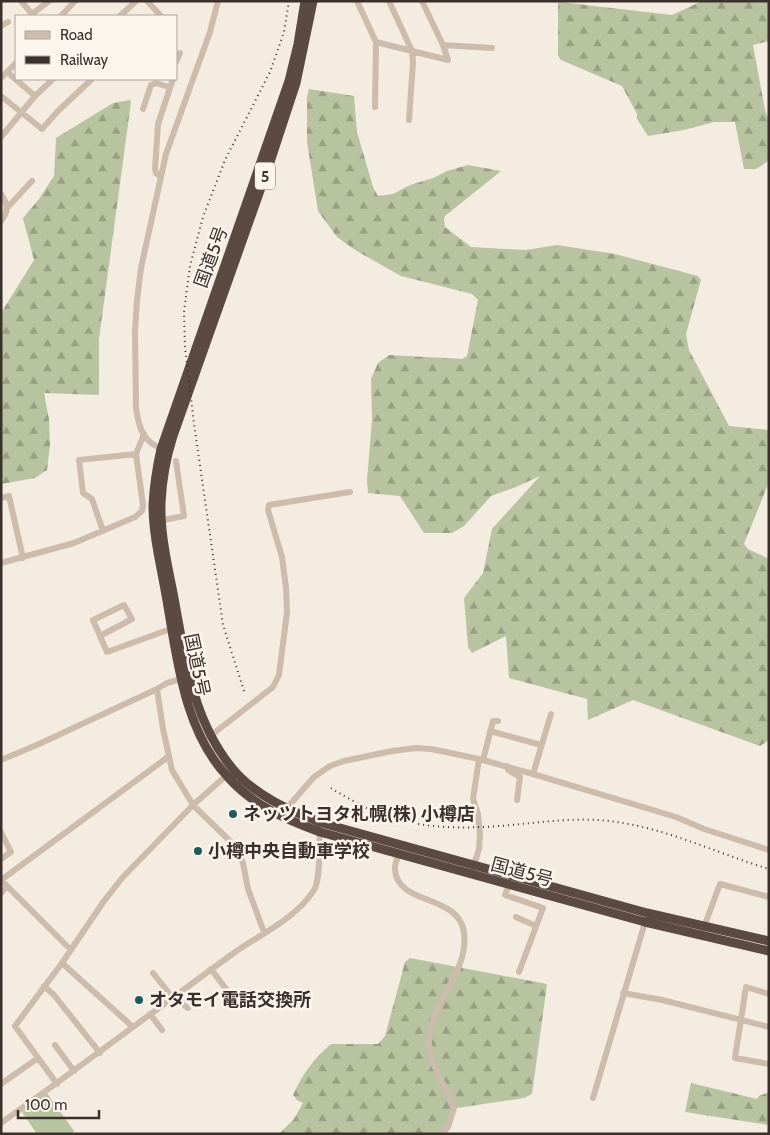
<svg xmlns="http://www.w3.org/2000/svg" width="770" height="1135" viewBox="0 0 770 1135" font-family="Cabin,'Noto Sans JP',sans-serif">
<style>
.forest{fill:url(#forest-firs)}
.park{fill:#b8c4a0}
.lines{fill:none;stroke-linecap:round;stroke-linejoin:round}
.minor{stroke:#cdbbac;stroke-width:6}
.highway{stroke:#5c4a42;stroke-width:9}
.rail{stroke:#3b302b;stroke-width:2;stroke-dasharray:1 4;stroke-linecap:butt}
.poi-dot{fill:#1f5a5e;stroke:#fbf5ee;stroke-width:2}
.labels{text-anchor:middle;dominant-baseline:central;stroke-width:5;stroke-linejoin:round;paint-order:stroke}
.shield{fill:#fbf5ee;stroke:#756b66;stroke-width:1}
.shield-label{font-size:16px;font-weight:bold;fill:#3b302b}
.street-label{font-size:18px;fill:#3b302b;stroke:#fbf5ee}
.poi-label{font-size:18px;font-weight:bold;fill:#3b302b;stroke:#fbf5ee;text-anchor:start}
</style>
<defs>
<pattern id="forest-firs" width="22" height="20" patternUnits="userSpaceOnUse" patternTransform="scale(1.25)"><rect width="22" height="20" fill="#b8c4a0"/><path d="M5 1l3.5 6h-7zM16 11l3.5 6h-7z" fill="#97a083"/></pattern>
</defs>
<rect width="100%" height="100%" fill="#f4ebe1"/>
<path class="forest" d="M702 1H769V41L753 45 765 110 768 118V161L756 169H744L735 122H714L684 130 648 136 637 119V114L622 86 561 60 558 55V3L560 2 672 15Z
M309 89 354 96 357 132 373 187 378 196 393 194 410 185 433 178 447 171 468 165 501 171 445 216 444 220 445 227 471 247 526 250 557 245 615 254 698 276 701 280 686 334 689 350 729 426 769 430V482L744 544 748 549 769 559V740L760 746 633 700 588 720 587 699 509 678 506 636 472 653 468 647 464 598 483 573 492 529 540 476 516 487 491 496 464 526 452 533H424L400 496 368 493 367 480 372 420 371 379 378 363 389 355 462 359 467 356 478 300 472 294 401 276 355 250 337 237 318 211 307 142V97Z
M130 100 131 102 99 339V395L44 393 49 419 50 445 47 470 35 478 1 484V313L34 260 23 218 39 199 54 176 56 138 113 103Z
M410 958 547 984 532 1094 524 1098 457 1108 452 1112 445 1134H279L294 1119 303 1103 297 1100 293 1095C302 1075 314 1058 331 1044H378L385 1036 405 962Z
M691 1083 757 1099 759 1096 769 1092V1125L685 1112Z"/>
<path class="park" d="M47 1093 74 1131 71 1134H37L22 1112Z"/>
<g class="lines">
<path class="minor" d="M21 1 32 14 49 1
M147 1 161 16
M357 1 376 42 448 60 443 45 422 1
M389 1 412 51 413 62 409 120
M61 16 75 1
M120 16 136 1
M1 26 8 22
M443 45 492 48
M176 62 180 53
M7 72 35 96
M1 78 16 63
M1 96 42 129 58 111 92 79
M375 107 376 42
M143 109 151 85 156 83 169 87
M1 137 35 96 53 79
M160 176 156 173 155 169 158 124 173 79
M1 194C8 204 9 211 1 221
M8 207 32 181
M165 450C143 443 139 429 136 408L135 330 137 301 141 268 166 154 210 32 218 1
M1 498 9 496 23 558
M158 521 184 516 176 461
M103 531 92 499 83 493 79 460 136 454
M1 563 74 543 135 517 142 511 143 505 136 454 144 434
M100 636 132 619 124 605 93 620 107 652 176 627
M157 689 163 729 172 770 193 805 234 845 243 863 248 889 264 932
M490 731 541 745
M209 737 273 687 279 675 287 612 286 588 282 557 268 510 269 505 350 492
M1 760 39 744 157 689 167 683 185 678
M483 760 493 721H498
M507 766 508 770 520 777 517 800
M533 774 551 714
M286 809 314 777 330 766 344 761 392 751 416 748 431 749 479 759 533 774 676 817 704 829 769 850
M1 832 11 852 1 859
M399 852C398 857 394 865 395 870 398 906 460 894 464 933 469 971 432 1002 429 1037 427 1063 446 1085 454 1108L448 1127 442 1134
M473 868 479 849 480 834 478 814 473 799 479 759
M1 880 168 757
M1 880 70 949
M510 882 505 895 543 908 519 972
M1 893 7 886
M516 917 536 926
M701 935 720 884 769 897
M62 963 133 1027
M211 969 229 993 232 995 237 992
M153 973 173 998
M44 986 54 995 100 1053
M623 993 662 1000 769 1027
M769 994 746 987 735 1058 769 1064
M177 995 185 1006 188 1008
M150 1014 162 1030
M55 1045 74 1071
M1 1084 38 1058
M57 1084 15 1026 62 963 104 901 123 877 193 805 228 774
M593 1098 646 919
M1 1123C79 1068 154 1011 231 955 258 935 295 920 314 890 321 878 319 845 320 830"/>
<path class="highway" d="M305 1 298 44 289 81 161 449C157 467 154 486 153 505 153 535 161 566 166 595 177 656 183 729 227 776 252 805 285 819 320 832L645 922 769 951
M313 1 296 83 268 168 173 436C166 458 162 480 161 503 160 535 168 567 174 598 185 657 192 719 232 768 255 796 289 810 322 823L647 913 769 941"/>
<path class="rail" d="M244 691 223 625 194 424 185 347 184 312 190 266 203 217 225 160 270 72 284 32 289 1
M331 788C344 796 358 804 371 810 404 825 444 829 480 827 523 826 565 816 609 821 664 827 716 853 769 869"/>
</g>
<g class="poi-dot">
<circle cx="233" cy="814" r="5"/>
<circle cx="198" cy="851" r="5"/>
<circle cx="139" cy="1000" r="5"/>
</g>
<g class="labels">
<rect class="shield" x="255" y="162.5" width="20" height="27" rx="4"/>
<g class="shield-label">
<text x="265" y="176">5</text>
</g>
<g class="street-label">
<text transform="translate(211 257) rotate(-70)">国道5号</text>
<text transform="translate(197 665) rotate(78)">国道5号</text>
<text transform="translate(522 872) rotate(15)">国道5号</text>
</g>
<g class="poi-label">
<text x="243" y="814">ネッツトヨタ札幌(株) 小樽店</text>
<text x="208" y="851">小樽中央自動車学校</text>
<text x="149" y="1000">オタモイ電話交換所</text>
</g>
</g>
<rect width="770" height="1135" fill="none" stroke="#3b302b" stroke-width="5"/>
<rect x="15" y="15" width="162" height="65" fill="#fbf5ee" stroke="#aea6a0"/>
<rect x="25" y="31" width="25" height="8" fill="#cdbbac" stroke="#aea6a0"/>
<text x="60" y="40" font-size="15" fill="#3b302b">Road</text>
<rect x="25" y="56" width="25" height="8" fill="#3b302b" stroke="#aea6a0"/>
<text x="60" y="65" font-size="15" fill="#3b302b">Railway</text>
<path d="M18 1110v8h81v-8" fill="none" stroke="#3b302b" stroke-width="2.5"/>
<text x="25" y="1110" font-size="15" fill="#3b302b" stroke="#fbf5ee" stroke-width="4" paint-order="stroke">100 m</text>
</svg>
